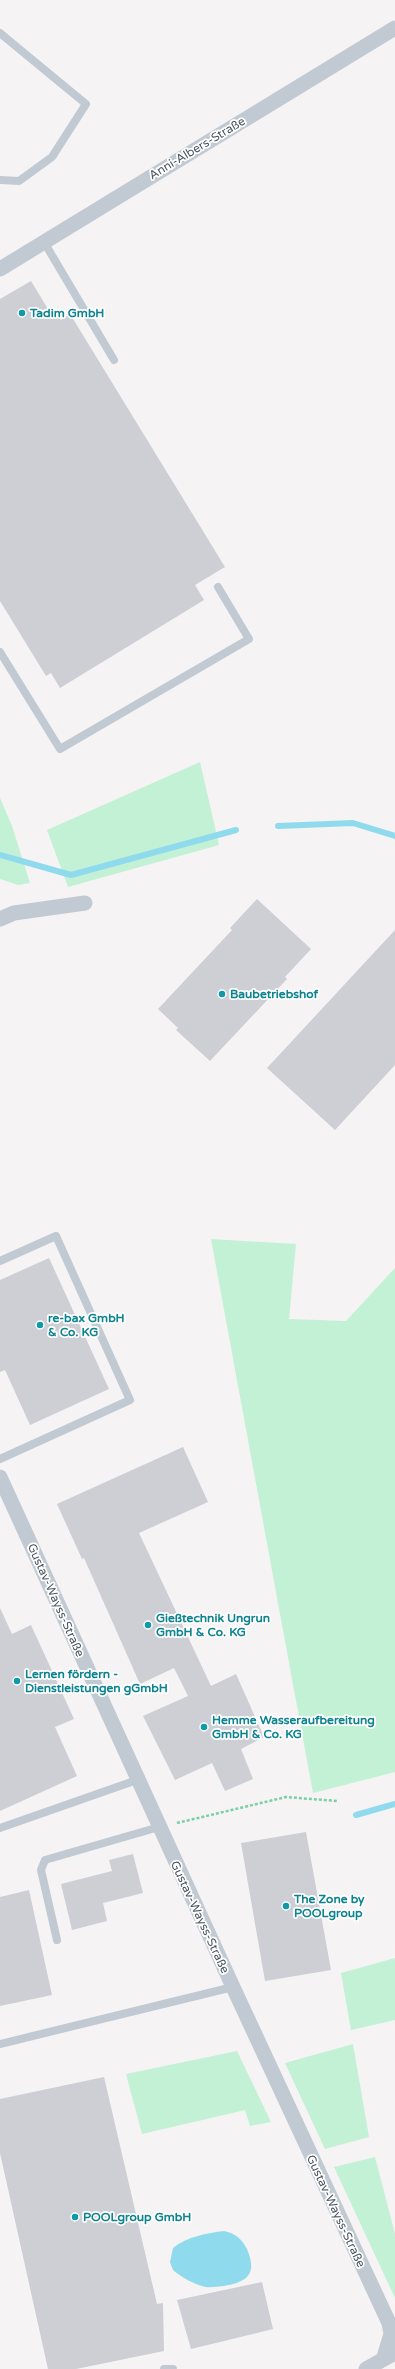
<svg xmlns="http://www.w3.org/2000/svg" width="395" height="2369" viewBox="0 0 395 2369" font-family="'Varela Round',sans-serif">
<style>
.green{fill:#c3f1d5}
.water{fill:#90daee}
.lines{fill:none;stroke-linecap:round;stroke-linejoin:round}
.stream{stroke:#90daee;stroke-width:6}
.building{fill:#cdcfd5}
.path{stroke:#7ad0a6;stroke-width:2.5;stroke-dasharray:3 2;stroke-linecap:butt}
.lane{stroke:#c1cad2;stroke-width:8}
.street{stroke:#c1cad2;stroke-width:15}
.culture-dot{fill:#0f9aa8;stroke:#fff;stroke-width:1.5}
.labels{text-anchor:middle;dominant-baseline:central;stroke-width:3.5;stroke-linejoin:round;paint-order:stroke}
.street-label{font-size:12px;fill:#4a5661;stroke:#fff}
.culture-label{font-size:12px;font-weight:bold;fill:#0d838f;stroke:#fff;text-anchor:start}
</style>
<rect width="100%" height="100%" fill="#f5f3f3"/>
<path class="green" d="M200 762 219 845 68 887 47 830Z
M0 798 12 826 30 883 18 885 0 879Z
M211 1239 296 1244 289 1319 346 1321 395 1268V1772L313 1793Z
M395 1958V2020L351 2030 341 1973Z
M353 2044 369 2137 325 2149 285 2063Z
M237 2051 271 2122 250 2126 245 2110 142 2134 126 2074Z
M375 2157 395 2234V2298L334 2167Z"/>
<path class="water" d="M224 2231C235 2233 242 2239 247 2249 257 2273 249 2282 224 2286 219 2286 211 2288 206 2287 195 2285 181 2277 173 2270L170 2262 173 2248C186 2237 207 2233 224 2231Z"/>
<g class="lines">
<path class="stream" d="M278 826 353 823 395 836
M0 855 71 875 236 830
M356 1815 395 1804"/>
</g>
<path class="building" d="M31 281 48 309 51 307 61 320 70 314 225 567 195 585 204 600 60 688 51 673 46 676 0 601V299Z
M257 899 311 949 285 977 287 979 210 1061 176 1030 178 1028 158 1009 232 930 230 928Z
M395 930V1065L335 1130 267 1068Z
M49 1258 109 1389 30 1425 5 1370 0 1372V1280Z
M183 1447 208 1502 139 1533 211 1686 236 1674 264 1737 241 1749 253 1779 225 1791 212 1763 175 1780 143 1716 188 1696 174 1668 140 1684 84 1558 82 1559 57 1504Z
M0 1608 12 1634 31 1625 74 1719 55 1727 77 1776 0 1811Z
M306 1832 331 1970 265 1981 241 1843Z
M133 1854 143 1893 103 1903 107 1921 72 1930 61 1884 112 1871 109 1860Z
M29 1890 52 1995 0 2006V1897Z
M104 2077 157 2304 163 2303 164 2351 76 2369H48L0 2153V2099Z
M262 2282 273 2329 191 2349 177 2300Z"/>
<g class="lines">
<path class="path" d="M177 1823 286 1797 337 1801"/>
<path class="lane" d="M0 33 86 104 52 157 19 181 0 180
M44 242 114 360
M0 652 60 749 249 639 218 587
M0 1261 56 1236 130 1400 0 1459
M0 1828 137 1780
M57 1940 41 1870 45 1860 159 1827
M0 2044 233 1987
M164 2369H173"/>
<path class="street" d="M0 269 395 28
M0 919 14 913 85 903
M0 1477 233 1987 389 2323 391 2334 384 2357
M366 2369 393 2354"/>
</g>
<g class="culture-dot">
<circle cx="22" cy="313" r="4"/>
<circle cx="222" cy="994" r="4"/>
<circle cx="40" cy="1325" r="4"/>
<circle cx="148" cy="1625" r="4"/>
<circle cx="17" cy="1681" r="4"/>
<circle cx="204" cy="1727" r="4"/>
<circle cx="286" cy="1906" r="4"/>
<circle cx="75" cy="2217" r="4"/>
</g>
<g class="labels">
<g class="street-label">
<text transform="translate(197 148) rotate(-31)">Anni-Albers-Straße</text>
<text transform="translate(56 1600) rotate(66)">Gustav-Wayss-Straße</text>
<text transform="translate(200 1917) rotate(65)">Gustav-Wayss-Straße</text>
<text transform="translate(336 2211) rotate(65)">Gustav-Wayss-Straße</text>
</g>
<g class="culture-label">
<text x="30" y="313">Tadim GmbH</text>
<text x="230" y="994">Baubetriebshof</text>
<text x="48" y="1318">re-bax GmbH<tspan x="48" dy="14">&amp; Co. KG</tspan></text>
<text x="156" y="1618">Gießtechnik Ungrun<tspan x="156" dy="14">GmbH &amp; Co. KG</tspan></text>
<text x="25" y="1674">Lernen fördern -<tspan x="25" dy="14">Dienstleistungen gGmbH</tspan></text>
<text x="212" y="1720">Hemme Wasseraufbereitung<tspan x="212" dy="14">GmbH &amp; Co. KG</tspan></text>
<text x="294" y="1899">The Zone by<tspan x="294" dy="14">POOLgroup</tspan></text>
<text x="83" y="2217">POOLgroup GmbH</text>
</g>
</g>
</svg>
